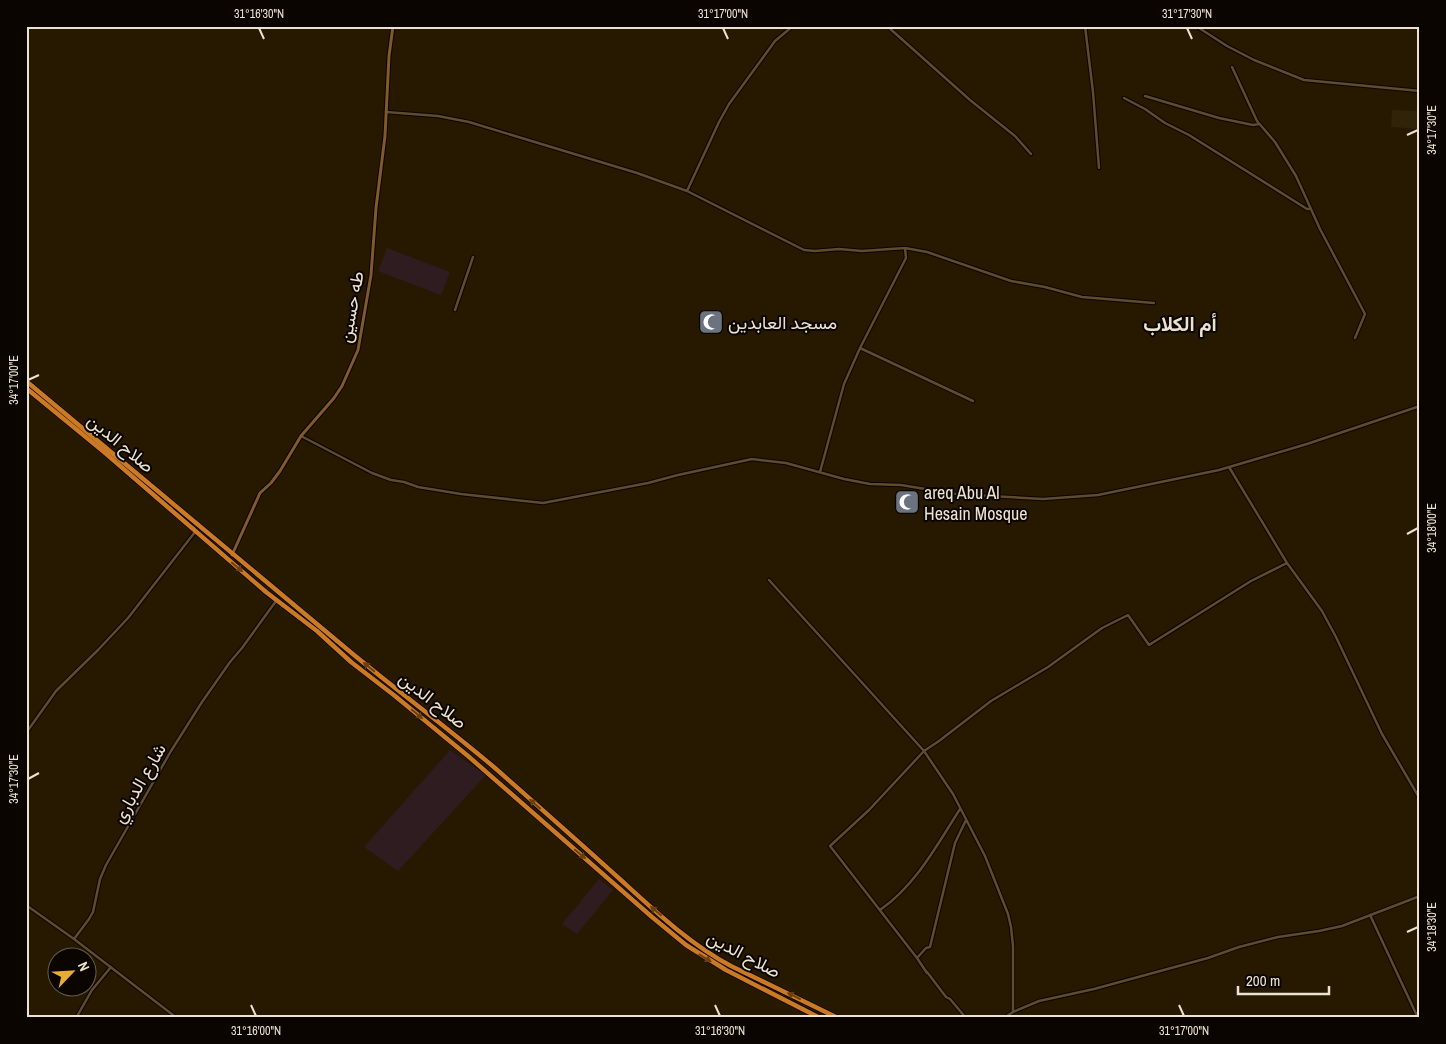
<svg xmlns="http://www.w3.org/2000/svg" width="1446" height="1044" viewBox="0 0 1446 1044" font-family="'Archivo Narrow',Vazirmatn,sans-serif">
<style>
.industrial{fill:#2f1c20}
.built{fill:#312308}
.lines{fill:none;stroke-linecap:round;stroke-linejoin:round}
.street-casing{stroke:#0f0400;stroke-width:4.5}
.secondary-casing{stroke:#0f0400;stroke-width:5}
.highway-casing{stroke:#0f0400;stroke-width:6}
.street{stroke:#5d4d30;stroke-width:2.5}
.secondary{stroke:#7e5a2c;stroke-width:3}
.highway{stroke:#ca7924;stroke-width:4.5}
.oneway{fill:#6a3f12}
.ticks{fill:none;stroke:#ece2d2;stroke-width:2}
.labels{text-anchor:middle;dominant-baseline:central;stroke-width:4;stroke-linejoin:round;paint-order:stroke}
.street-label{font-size:18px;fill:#ece2d2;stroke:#0b0500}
.poi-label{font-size:18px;fill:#ece2d2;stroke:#0b0500;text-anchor:start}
.quarter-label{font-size:20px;font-weight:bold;fill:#ece2d2;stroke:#0b0500}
.neatline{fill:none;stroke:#ece2d2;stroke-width:2}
.ticks-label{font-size:12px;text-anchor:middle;fill:#ece2d2}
</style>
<rect width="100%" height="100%" fill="#271800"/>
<path class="industrial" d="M387 248 450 272 441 295 378 271Z
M450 750 486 775 398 871 364 847Z
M599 879 613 890 577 934 562 924Z"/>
<path class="built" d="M1392 110 1420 111V129L1391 127Z"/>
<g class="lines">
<defs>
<path id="street" d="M887 26 970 100 1015 136 1031 154
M1085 26 1093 92 1099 168
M1196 26 1227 46 1254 60 1304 80 1420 91
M1232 67 1257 121 1275 142 1296 176 1320 229 1365 314 1355 338
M1145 96 1219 118 1253 125 1259 124
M1124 98 1145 109 1165 123 1189 135 1307 209H1311
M386 112 438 116 469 122 637 173 687 191 804 250 815 251 839 249 862 251 905 248 927 252 1011 281 1045 287 1082 297 1154 303
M687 191 719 122 729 104 775 41 793 26
M455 310 473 257
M860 348 973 401
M301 436 372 473 391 480 404 482 418 487 461 494 543 503 648 483 678 475 752 459 786 463 844 479 870 484 901 485 956 494 1043 499 1098 495 1219 470 1307 444 1420 406
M1229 467 1287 563 1322 611 1336 637 1382 734 1420 799
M820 472 844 384 860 348 906 258 905 248
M769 580 924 751 953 794 985 856 1008 914 1011 927 1013 946V1012
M26 733 56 691 98 650 128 618 195 532
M26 905 74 939 89 919 93 912 100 879 106 865 171 751 202 702 230 662 242 648 276 601
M880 910C916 885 937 845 960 809
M1370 915 1418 1018
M74 939 173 1015 174 1018
M917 958 926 948 930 947 955 843 966 820
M927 972 946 997 950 999 966 1018
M927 973 917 958 830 846 869 810 924 751 939 741 991 701 1048 667 1102 628 1128 615 1149 645 1251 581 1287 563
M76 1018 92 990 111 967
M1004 1018 1013 1012 1039 1001 1094 989 1208 958 1239 947 1278 937 1319 931 1342 926 1420 896"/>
<path id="secondary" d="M232 555 260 493 271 483 280 471 301 436 334 398 342 386 358 350 371 275 376 208 385 136 389 56 393 26"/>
<path id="highway" d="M26 381C133 471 240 561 348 650 396 690 447 727 495 768 537 805 580 843 622 881 656 912 690 944 731 966L838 1018
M26 388 104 452 266 592 317 631 351 662 395 696 468 756 652 917 686 945 726 970 820 1018"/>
</defs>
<use href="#street" class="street-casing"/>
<use href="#secondary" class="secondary-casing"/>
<use href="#highway" class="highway-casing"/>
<use href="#street" class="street"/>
<use href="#secondary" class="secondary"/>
<use href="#highway" class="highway"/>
</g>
<defs><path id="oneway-solid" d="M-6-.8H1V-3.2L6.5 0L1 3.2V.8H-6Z" transform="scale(1.25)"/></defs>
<g class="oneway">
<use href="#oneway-solid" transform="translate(237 567) rotate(40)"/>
<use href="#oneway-solid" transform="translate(369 667) rotate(-141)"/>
<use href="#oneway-solid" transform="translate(417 714) rotate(40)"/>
<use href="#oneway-solid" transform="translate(535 804) rotate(-139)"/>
<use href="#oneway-solid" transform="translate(580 854) rotate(40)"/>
<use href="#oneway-solid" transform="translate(656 911) rotate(-140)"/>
<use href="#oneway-solid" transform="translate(705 958) rotate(32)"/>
<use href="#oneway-solid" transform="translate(794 996) rotate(-154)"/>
</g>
<path class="ticks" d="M259 28 264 39M723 28 728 39M1187 28 1192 39M1407 135 1418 130M28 380 39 375M1407 534 1418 528M28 779 39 773M1407 932 1418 927M251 1005 256 1016M715 1005 720 1016M1179 1005 1184 1016"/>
<defs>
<symbol id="mosque-square" viewBox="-11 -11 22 22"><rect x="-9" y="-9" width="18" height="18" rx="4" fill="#6b7280" stroke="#0b0500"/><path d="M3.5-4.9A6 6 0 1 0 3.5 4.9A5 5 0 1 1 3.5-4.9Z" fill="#fff"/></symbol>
</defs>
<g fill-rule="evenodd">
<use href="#mosque-square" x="697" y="308" width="28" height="28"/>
<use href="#mosque-square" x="893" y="488" width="28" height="28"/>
</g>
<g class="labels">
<g class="street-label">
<text transform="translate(351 307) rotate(-80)">طه حسين</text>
<text transform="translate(121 443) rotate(40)">صلاح الدين</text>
<text transform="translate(433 700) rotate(38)">صلاح الدين</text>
<text transform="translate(139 783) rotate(-60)">شارع الدباري</text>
<text transform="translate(744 954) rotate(28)">صلاح الدين</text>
</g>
<g class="poi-label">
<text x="728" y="322">مسجد العابدين</text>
<text x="924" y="492">areq Abu Al<tspan x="924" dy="21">Hesain Mosque</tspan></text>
</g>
<g class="quarter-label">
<text x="1180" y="323">أم الكلاب</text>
</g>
</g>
<rect width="1446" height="1044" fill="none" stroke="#0b0500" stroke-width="55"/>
<g transform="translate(72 972) rotate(65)"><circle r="24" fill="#0b0500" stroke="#655d54"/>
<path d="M0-4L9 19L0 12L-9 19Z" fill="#e9ab38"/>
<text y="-8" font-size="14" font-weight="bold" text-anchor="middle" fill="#ece2d2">N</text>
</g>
<path d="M1238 986v8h91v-8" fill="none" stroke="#ece2d2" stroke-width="2.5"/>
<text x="1246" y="986" font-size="15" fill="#ece2d2" stroke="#0b0500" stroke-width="4" paint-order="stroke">200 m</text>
<rect x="28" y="28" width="1390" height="988" class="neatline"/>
<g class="ticks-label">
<text x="259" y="18">31°16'30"N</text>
<text x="723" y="18">31°17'00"N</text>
<text x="1187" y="18">31°17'30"N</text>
<text transform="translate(1432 130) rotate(-90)" y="4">34°17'30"E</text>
<text transform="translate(14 380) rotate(-90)" y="4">34°17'00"E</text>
<text transform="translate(1432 528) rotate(-90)" y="4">34°18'00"E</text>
<text transform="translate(14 779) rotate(-90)" y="4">34°17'30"E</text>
<text transform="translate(1432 927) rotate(-90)" y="4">34°18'30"E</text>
<text x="256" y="1035">31°16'00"N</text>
<text x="720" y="1035">31°16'30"N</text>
<text x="1184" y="1035">31°17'00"N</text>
</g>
</svg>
